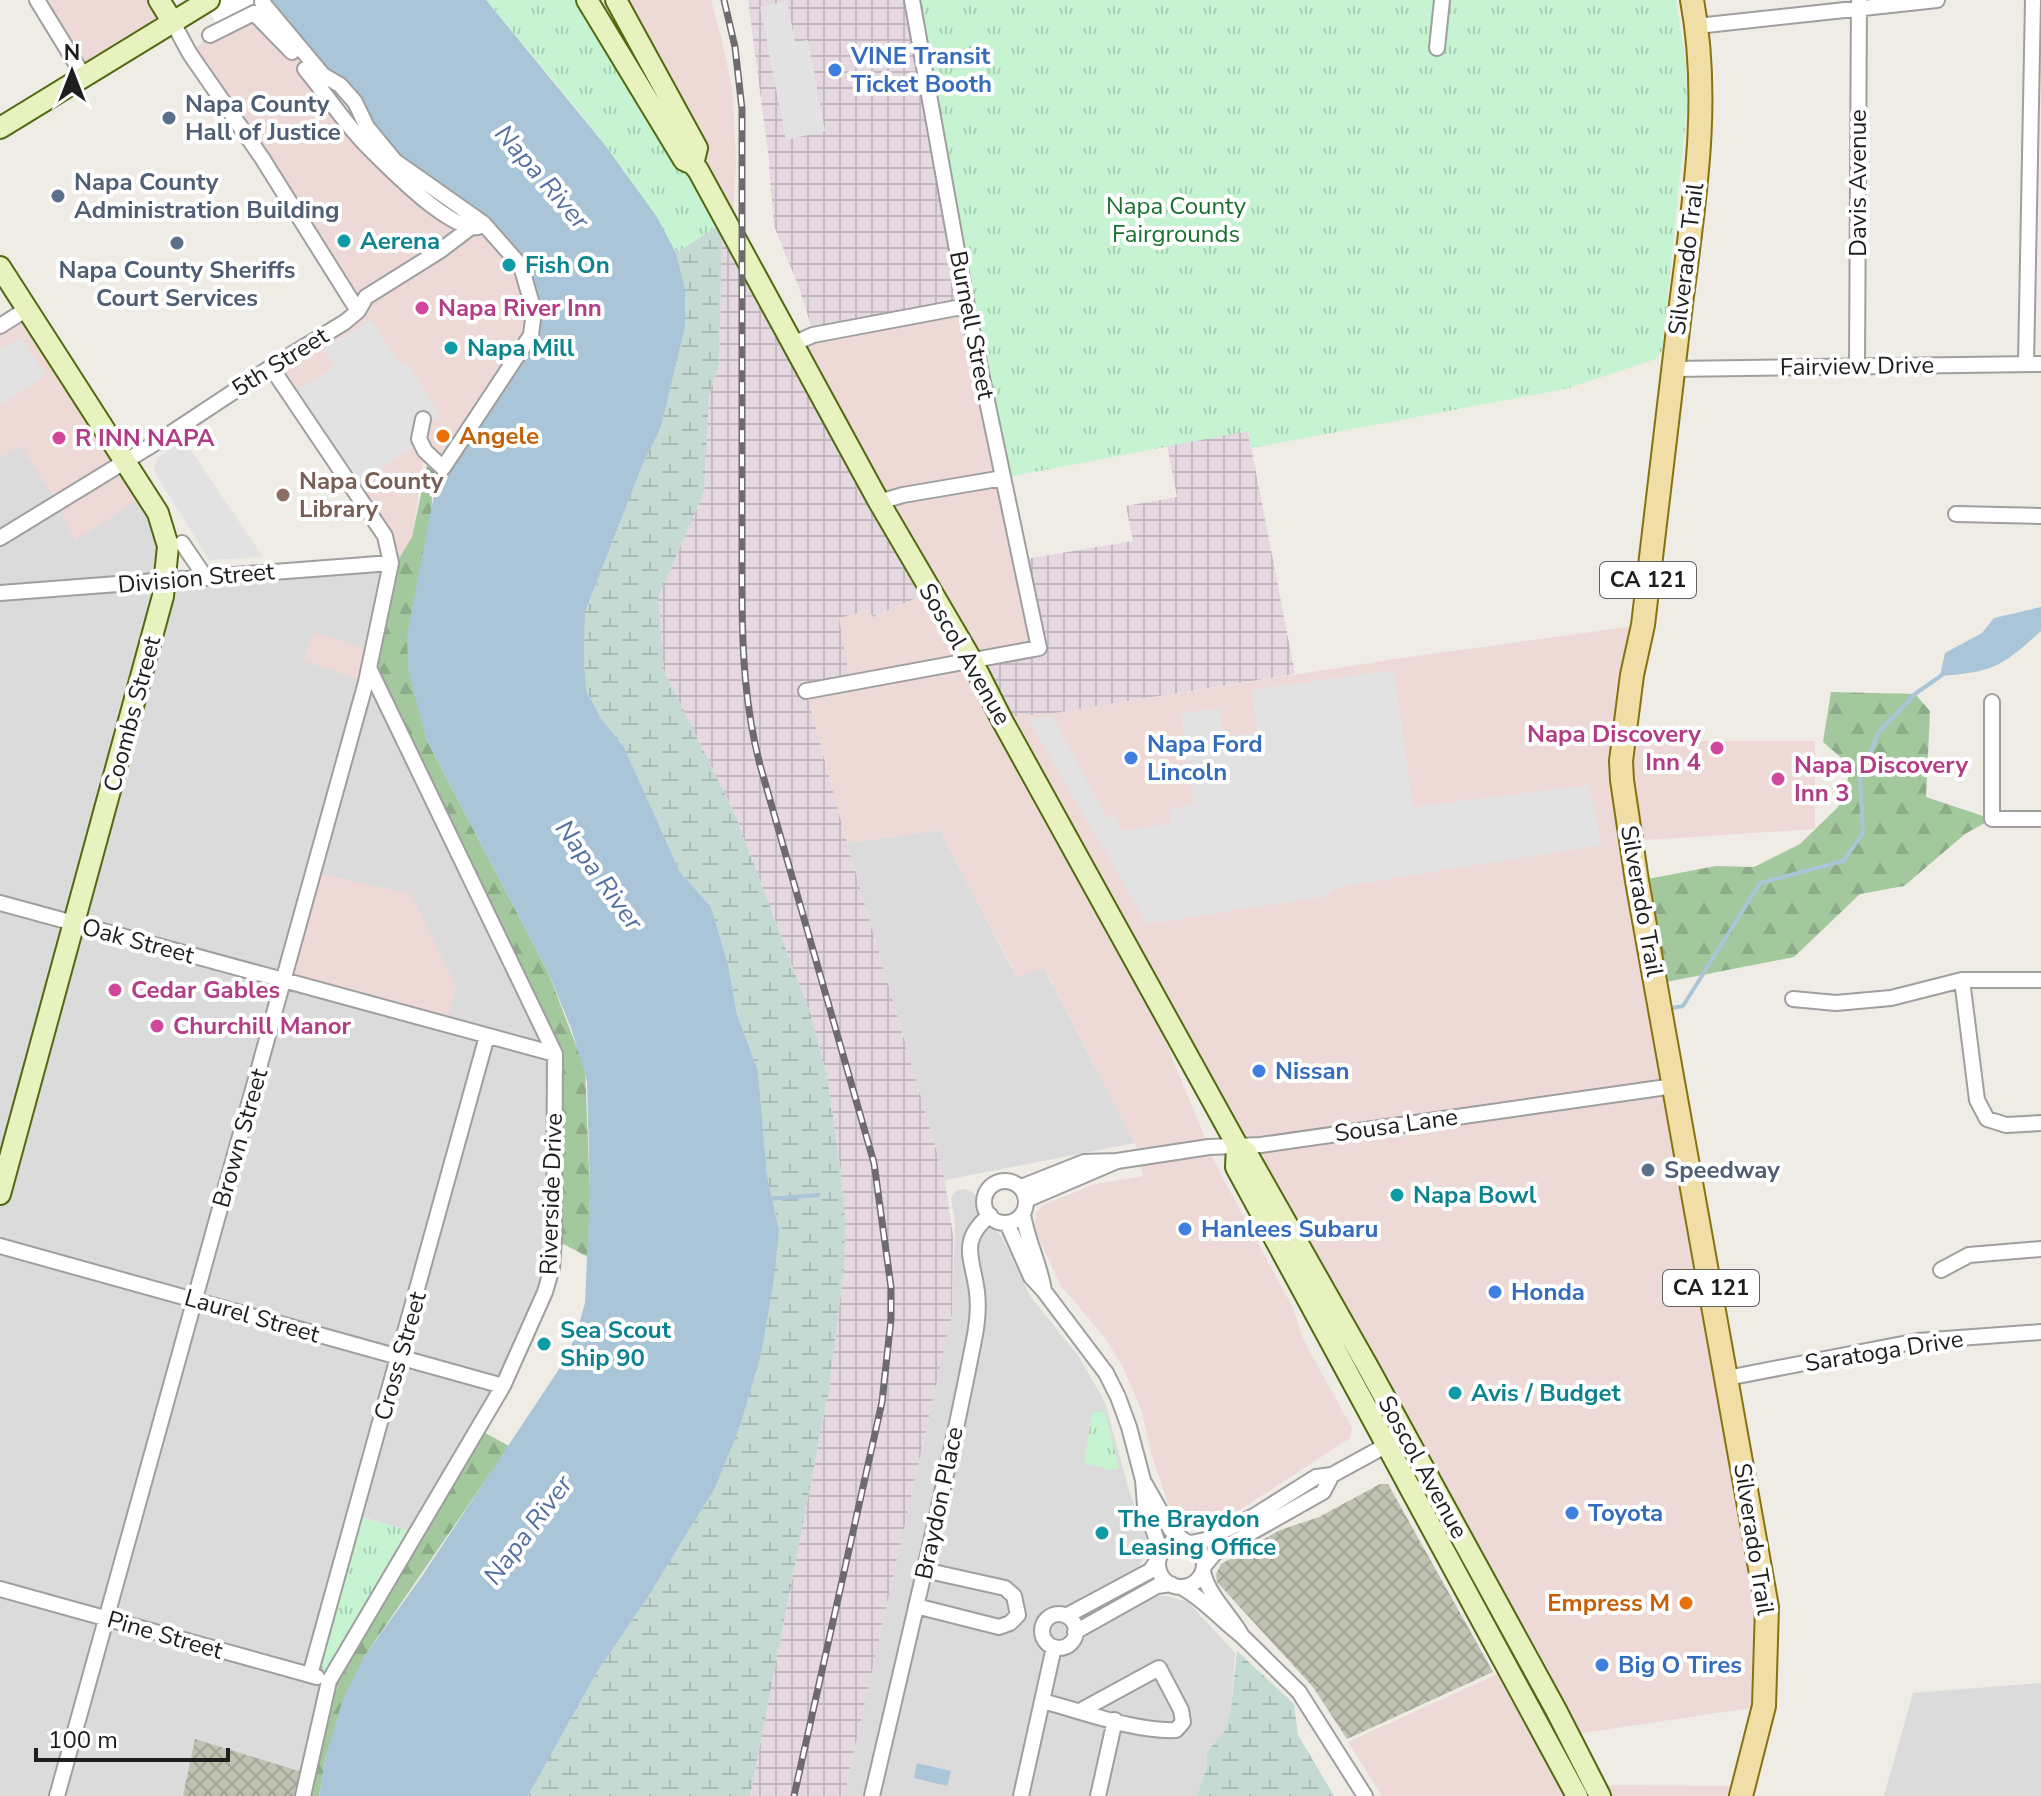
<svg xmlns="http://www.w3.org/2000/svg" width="2041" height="1796" viewBox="0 0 2041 1796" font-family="'Nunito Sans',sans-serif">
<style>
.residential{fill:#dcdbdb}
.commercial{fill:#eddad6}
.industrial{fill:url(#industrial-grid)}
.construction{fill:url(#construction-cross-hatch)}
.forest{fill:url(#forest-firs)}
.wetland{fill:url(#wetland-marsh)}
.park{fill:url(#park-tufts)}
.parking{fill:#e2e2e2}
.water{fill:#aac5d7}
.pier{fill:#fff}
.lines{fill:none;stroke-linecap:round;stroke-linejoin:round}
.stream{stroke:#aac5d7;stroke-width:4}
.street-casing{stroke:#9f9f9f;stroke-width:18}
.secondary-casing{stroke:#516911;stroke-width:24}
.primary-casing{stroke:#877210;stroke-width:26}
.street{stroke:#fff;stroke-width:14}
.secondary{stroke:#e7f2be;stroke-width:20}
.primary{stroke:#f1dda6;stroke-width:22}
.rail-casing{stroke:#6c6c6c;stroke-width:7}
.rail{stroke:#fff;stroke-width:4;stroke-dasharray:12;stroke-linecap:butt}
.shop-dot{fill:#3f7fe0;stroke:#fff;stroke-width:3}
.service-dot{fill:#5c6f8a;stroke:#fff;stroke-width:3}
.culture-dot{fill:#0f9aa8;stroke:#fff;stroke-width:3}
.hotel-dot{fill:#d1479c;stroke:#fff;stroke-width:3}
.food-dot{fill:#e8710a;stroke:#fff;stroke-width:3}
.education-dot{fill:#8d6e63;stroke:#fff;stroke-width:3}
.labels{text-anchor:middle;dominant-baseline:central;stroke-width:8;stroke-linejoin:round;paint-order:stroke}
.shield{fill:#fff;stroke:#626262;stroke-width:2}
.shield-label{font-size:22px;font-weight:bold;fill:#1e1e1e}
.shop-label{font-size:24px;font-weight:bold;fill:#366cbe;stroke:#fff;text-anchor:start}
.service-label{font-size:24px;font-weight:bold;fill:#4e5e75;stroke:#fff;text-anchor:start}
.street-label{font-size:24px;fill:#1e1e1e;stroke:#fff}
.park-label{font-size:24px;fill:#18702d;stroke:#fff}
.culture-label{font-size:24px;font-weight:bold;fill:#0d838f;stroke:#fff;text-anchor:start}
.hotel-label{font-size:24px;font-weight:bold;fill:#b23c85;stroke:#fff;text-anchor:start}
.food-label{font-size:24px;font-weight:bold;fill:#c56008;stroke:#fff;text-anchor:start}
.education-label{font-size:24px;font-weight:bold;fill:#785e54;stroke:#fff;text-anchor:start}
.water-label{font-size:26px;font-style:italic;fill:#5570a3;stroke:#fff}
</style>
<defs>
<pattern id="industrial-grid" width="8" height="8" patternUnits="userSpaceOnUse" patternTransform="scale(2)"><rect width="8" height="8" fill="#e6d8e1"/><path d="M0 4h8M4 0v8" fill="none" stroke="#c5b9c1"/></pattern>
<pattern id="construction-cross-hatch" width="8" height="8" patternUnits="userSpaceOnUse" patternTransform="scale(2)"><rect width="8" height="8" fill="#bfc1b1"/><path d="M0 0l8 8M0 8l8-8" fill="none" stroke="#a4a598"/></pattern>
<pattern id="forest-firs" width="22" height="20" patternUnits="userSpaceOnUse" patternTransform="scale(2)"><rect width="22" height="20" fill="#a4c89e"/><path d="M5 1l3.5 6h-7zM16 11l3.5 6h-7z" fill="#8dab88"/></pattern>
<pattern id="wetland-marsh" width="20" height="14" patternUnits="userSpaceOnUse" patternTransform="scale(2)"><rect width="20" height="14" fill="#c4dad3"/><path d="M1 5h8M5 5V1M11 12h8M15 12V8" fill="none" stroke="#a8bbb5"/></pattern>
<pattern id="park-tufts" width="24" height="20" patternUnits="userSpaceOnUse" patternTransform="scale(2)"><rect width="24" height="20" fill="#c6f3d1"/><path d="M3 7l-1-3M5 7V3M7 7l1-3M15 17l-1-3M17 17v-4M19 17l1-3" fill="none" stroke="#aad0b3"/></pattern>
</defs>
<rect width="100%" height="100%" fill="#eeece5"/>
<path class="residential" d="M21 446 147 494 165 579 397 562 370 670 555 1054 545 1292 416 1533 356 1515 329 1681 303 1796H0V457Z
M940 830 1016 976 1043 967 1135 1143 945 1180 847 843Z
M965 1189 974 1193 978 1201 977 1211 1002 1237 1030 1296 1079 1357 1105 1402 1128 1487 1147 1541 1146 1552 1136 1573 1148 1596H1167L1188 1602 1235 1653 1231 1709 1224 1732 1207 1752V1765L1197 1796H844L952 1314 955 1222 951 1198 956 1190Z
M2041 1683V1796H1884L1913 1693Z"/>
<path class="commercial" d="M37 0H159L172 21 83 75Z
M616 0H711L722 40 733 93 736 166 733 213 709 164 697 148Z
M254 13 284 42 337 108 424 198 480 227 521 266 534 324 443 468 425 452 412 538 397 562 275 372 357 311 190 54 210 35Z
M967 306 1039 648 979 658 803 342Z
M27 309 147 494 75 541 57 503 21 446 0 457V326Z
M923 595 968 670 1000 736 1154 1014 1218 1169 1293 1308 1303 1339 1352 1428 1350 1438 1243 1508 1204 1530 1185 1525 1170 1509 1151 1454 1142 1412 1122 1365 1103 1335 1061 1286 1034 1228 1036 1213 1043 1205 1095 1184 1143 1176 1135 1143 1044 968 1017 977 940 830 847 843 806 691 838 618 870 610 874 617Z
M1643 625 1623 741H1815V829L1630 841 1761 1565 1764 1706 1569 1735 1011 717 1052 713 1402 658Z
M313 632 375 650 366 682 303 661Z
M314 872 411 894 456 986 446 1027 284 981Z
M1502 1672 1577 1796H1382L1348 1742Z
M1594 1785 1744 1786 1741 1796H1600Z"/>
<path class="industrial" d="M748 0H912L967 306 815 338 798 285 774 226 768 152Z
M722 234 923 595 873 617 869 610 839 618 850 683 806 691 847 843 945 1180 953 1236 952 1314 844 1796H750L829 1390 844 1267 845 1223 841 1173 827 1075 810 1013 734 812 664 671 658 598 704 492 709 395 719 365Z
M1248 431 1295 674 1054 713 1011 717 979 658 1039 648 1020 560 1133 541 1126 506 1177 497 1167 445Z"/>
<path class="construction" d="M1380 1484H1388L1493 1672 1347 1739 1313 1687 1217 1582 1216 1574 1221 1564 1280 1530 1319 1517Z
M195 1739 308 1774 303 1796H183Z"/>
<path class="forest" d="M427 466 438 474 432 494 426 739 548 972 585 1069 590 1192 588 1257 554 1239V1054L370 670 397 562 412 537Z
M1831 692 1915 694 1930 711 1926 797 1992 819 1965 834 1904 886 1860 894 1794 957 1656 984 1637 881 1716 866 1754 867 1800 844 1838 807 1852 767 1823 742Z
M478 1429 509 1446 364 1657 326 1755 319 1796H303L329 1681Z"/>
<path class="wetland" d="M717 226 722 234 719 365 709 395 704 492 658 598 664 671 734 812 810 1013 827 1075 841 1173 845 1223 844 1267 829 1390 750 1796H528L597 1672 646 1600 715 1488 740 1425 761 1355 779 1230 767 1175 758 1071 737 1014 728 964 711 907 680 872 624 747 602 720 586 690 584 660 585 612 642 466 661 427 685 327V289L676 253Z
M1237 1651 1294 1704 1298 1735 1334 1796H1197L1207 1766V1752L1224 1732 1231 1709Z"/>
<path class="park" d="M486 0H587L628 64 717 226 676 253C626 160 553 81 486 0Z
M912 0H1676L1686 65 1687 108 1662 351 1656 359 1565 389 1251 448 1248 431 1003 478Z
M1093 1411 1105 1413 1119 1468 1111 1470 1084 1463Z
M355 1515 416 1533 329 1681 310 1675Z"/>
<path class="parking" d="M787 1 795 42 808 40 825 131 786 140 760 7Z
M371 320 400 364 407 363 441 417 429 424 425 440 357 483 297 390 335 367 324 349Z
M21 337 46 376 0 404V350Z
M184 440 263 557 209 560 154 471 157 458Z
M1394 670 1413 807 1589 785 1602 845 1338 887 1326 896 1147 924 1028 719 1052 715 1107 818 1117 817 1121 831 1171 823 1169 809 1194 804 1181 714 1219 708 1224 737 1257 732 1251 690Z"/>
<path class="water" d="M268 0H486L605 145 657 217 676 253 685 289V327L661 427 642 466 585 612 584 660 586 690 602 720 624 747 680 872 711 907 728 964 737 1014 758 1071 767 1175 779 1230 774 1278 761 1355 740 1426 715 1488 646 1600 597 1672 528 1796H319L326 1755 343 1699 364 1657 422 1576 561 1366 576 1335 585 1303 590 1192 587 1081 571 1028 548 972 426 739 408 669 407 635 438 474 442 476 529 350 526 270 402 158Z
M2041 607V631C2001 667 1994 672 1940 676L1945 653 1982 633 1994 618Z
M917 1763 951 1771 947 1786 914 1778Z"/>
<path class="pier" d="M204 0H269L217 25Z"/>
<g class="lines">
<path class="stream" d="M1672 1008 1683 1006 1760 883 1843 861 1863 833 1860 779 1878 733 1915 694 1945 673
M768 1199 818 1195"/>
<defs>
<path id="street" d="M37 0 83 75
M262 2 323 75 340 85 355 102 367 127 395 161 483 223 521 266 534 311 531 335 443 468 425 451 419 439 423 419
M172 21 190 54 262 158 358 311
M1697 26 1937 0
M210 35 254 13 292 52
M1437 48 1442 0
M305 69C326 94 345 124 368 147 388 167 450 231 478 227
M0 326 27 309
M795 343 813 335 967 306
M2026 364 2033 0
M1857 366 1859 0
M1673 369 2041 364
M879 502 903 495 1003 478
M1956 514 2041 516
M0 538 165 437 271 367 345 322 358 311 366 297 441 250 470 228
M182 543 206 578
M0 593 391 563
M806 691 1039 648 967 306 912 0
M1992 702V819H2041
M0 903 555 1054
M1962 980 1977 1100 1987 1119 2006 1125 2041 1123
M1793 999 1836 1003 1891 998 1962 980H2041
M1117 1161 1209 1147 1261 1145 1674 1086
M984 1202a21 21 0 1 1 42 0a21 21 0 1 1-42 0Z
M1021 1187 1084 1162 1117 1161 1026 1200
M1007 1223 1031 1277 1044 1291C1040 1264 1027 1241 1023 1214
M0 1246 503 1386
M1941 1270 1969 1255 2041 1249
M1044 1291 1106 1373 1118 1397 1129 1427 1143 1480 1145 1505 1161 1553
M1727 1378 1918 1341 2041 1332
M1145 1484 1171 1530 1186 1542
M1158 1564a23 23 0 1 1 46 0a23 23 0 1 1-46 0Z
M1191 1543 1205 1540 1254 1516 1316 1477 1332 1475 1405 1435
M1204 1566 1215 1553 1323 1492 1332 1475
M924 1570 1005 1588 1014 1596 1018 1615
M1181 1587C1204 1599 1221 1620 1242 1636 1230 1614 1208 1596 1203 1571
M0 1589 317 1677
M916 1606 999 1627 1010 1623 1018 1615
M1042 1631a17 17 0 1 1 34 0a17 17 0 1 1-34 0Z
M1066 1616 1150 1571 1159 1558
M1075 1632 1157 1586 1171 1584
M1242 1636 1299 1692 1365 1796
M310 1675 487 1036
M1042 1701C1082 1711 1135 1732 1176 1730L1183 1722 1181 1710 1159 1668 1080 1711
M57 1796 366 682 391 563 385 536 271 367
M303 1796 329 1681 503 1386 545 1292 552 1268 554 1239 555 1054 370 670
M872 1796C907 1645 944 1493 974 1340 977 1325 979 1308 977 1292 973 1259 958 1241 990 1215
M1021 1796 1054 1647
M1098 1796 1115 1720"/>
<path id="secondary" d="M159 0 172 21
M587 0 684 160 693 164 698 170 879 502 971 659 1003 722 1237 1145 1246 1152 1368 1367 1556 1710 1600 1796
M616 0 697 148 693 164
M0 128 209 0
M0 267 158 513 168 546 163 596 0 1194
M1237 1145 1236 1167 1577 1796"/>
<path id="primary" d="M1692 0C1711 101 1694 203 1681 304 1668 411 1655 518 1643 625L1632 675 1621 761 1622 780 1637 881 1767 1607 1764 1706 1741 1796"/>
</defs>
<use href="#street" class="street-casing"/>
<use href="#secondary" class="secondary-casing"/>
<use href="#primary" class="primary-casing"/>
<use href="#street" class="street"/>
<use href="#secondary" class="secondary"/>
<use href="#primary" class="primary"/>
<defs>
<path id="rail" d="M724 0 735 47 742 109V591C742 651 745 707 760 765L874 1163 891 1287V1319L882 1402 794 1796"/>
</defs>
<use href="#rail" class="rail-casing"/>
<use href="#rail" class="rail"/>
</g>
<g class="shop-dot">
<circle cx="835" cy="70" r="8"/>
<circle cx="1131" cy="758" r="8"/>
<circle cx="1259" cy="1071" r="8"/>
<circle cx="1185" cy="1229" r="8"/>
<circle cx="1495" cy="1292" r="8"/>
<circle cx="1572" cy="1513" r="8"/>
<circle cx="1602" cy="1665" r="8"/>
</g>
<g class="service-dot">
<circle cx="169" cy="118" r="8"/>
<circle cx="58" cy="196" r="8"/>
<circle cx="177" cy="243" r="8"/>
<circle cx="1648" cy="1170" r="8"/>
</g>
<g class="culture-dot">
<circle cx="344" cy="241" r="8"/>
<circle cx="509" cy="265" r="8"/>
<circle cx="451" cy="348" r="8"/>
<circle cx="1397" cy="1195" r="8"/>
<circle cx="544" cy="1344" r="8"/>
<circle cx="1455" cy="1393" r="8"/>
<circle cx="1102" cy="1533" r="8"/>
</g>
<g class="hotel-dot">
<circle cx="422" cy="308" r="8"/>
<circle cx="59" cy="438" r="8"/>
<circle cx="1717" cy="748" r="8"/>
<circle cx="1778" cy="779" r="8"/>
<circle cx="115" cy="990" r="8"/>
<circle cx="157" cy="1026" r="8"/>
</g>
<g class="food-dot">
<circle cx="443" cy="436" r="8"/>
<circle cx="1686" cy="1603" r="8"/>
</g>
<circle class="education-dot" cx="283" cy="495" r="8"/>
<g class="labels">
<g class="shield">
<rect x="1600" y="562" width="96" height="36" rx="6"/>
<rect x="1663" y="1270" width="96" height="36" rx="6"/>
</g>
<g class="shield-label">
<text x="1648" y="580">CA 121</text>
<text x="1711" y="1288">CA 121</text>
</g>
<g class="shop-label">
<text x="851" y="56">VINE Transit<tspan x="851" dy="28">Ticket Booth</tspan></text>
<text x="1147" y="744">Napa Ford<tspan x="1147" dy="28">Lincoln</tspan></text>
<text x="1275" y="1071">Nissan</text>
<text x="1201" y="1229">Hanlees Subaru</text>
<text x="1511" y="1292">Honda</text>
<text x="1588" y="1513">Toyota</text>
<text x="1618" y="1665">Big O Tires</text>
</g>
<g class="service-label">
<text x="185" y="104">Napa County<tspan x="185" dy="28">Hall of Justice</tspan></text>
<text x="74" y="182">Napa County<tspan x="74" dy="28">Administration Building</tspan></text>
<text x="177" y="270" text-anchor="middle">Napa County Sheriffs<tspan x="177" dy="28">Court Services</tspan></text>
<text x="1664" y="1170">Speedway</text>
</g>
<g class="street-label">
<text transform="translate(1858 183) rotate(-90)">Davis Avenue</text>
<text transform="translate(1686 259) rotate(-83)">Silverado Trail</text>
<text transform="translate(972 325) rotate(79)">Burnell Street</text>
<text transform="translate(280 362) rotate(-32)">5th Street</text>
<text transform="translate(1857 366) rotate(-1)">Fairview Drive</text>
<text transform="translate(196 578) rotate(-5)">Division Street</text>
<text transform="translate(965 654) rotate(60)">Soscol Avenue</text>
<text transform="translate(132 714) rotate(-75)">Coombs Street</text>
<text transform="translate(1642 901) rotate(80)">Silverado Trail</text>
<text transform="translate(138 941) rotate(15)">Oak Street</text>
<text transform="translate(1396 1125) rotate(-8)">Sousa Lane</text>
<text transform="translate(240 1138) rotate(-74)">Brown Street</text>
<text transform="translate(551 1194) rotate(-88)">Riverside Drive</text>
<text transform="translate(252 1316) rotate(16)">Laurel Street</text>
<text transform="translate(1884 1351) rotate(-9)">Saratoga Drive</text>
<text transform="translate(400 1356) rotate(-74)">Cross Street</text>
<text transform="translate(1423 1467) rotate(61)">Soscol Avenue</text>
<text transform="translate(939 1503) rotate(-78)">Braydon Place</text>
<text transform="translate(1754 1539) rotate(81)">Silverado Trail</text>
<text transform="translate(165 1635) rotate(16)">Pine Street</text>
</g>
<g class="park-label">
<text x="1176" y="206">Napa County<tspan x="1176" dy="28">Fairgrounds</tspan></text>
</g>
<g class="culture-label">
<text x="360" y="241">Aerena</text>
<text x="525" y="265">Fish On</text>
<text x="467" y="348">Napa Mill</text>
<text x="1413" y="1195">Napa Bowl</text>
<text x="560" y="1330">Sea Scout<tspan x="560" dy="28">Ship 90</tspan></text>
<text x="1471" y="1393">Avis / Budget</text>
<text x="1118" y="1519">The Braydon<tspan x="1118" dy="28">Leasing Office</tspan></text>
</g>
<g class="hotel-label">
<text x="438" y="308">Napa River Inn</text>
<text x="75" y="438">R INN NAPA</text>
<text x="1701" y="734" text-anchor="end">Napa Discovery<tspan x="1701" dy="28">Inn 4</tspan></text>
<text x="1794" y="765">Napa Discovery<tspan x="1794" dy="28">Inn 3</tspan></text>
<text x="131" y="990">Cedar Gables</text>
<text x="173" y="1026">Churchill Manor</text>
</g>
<g class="food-label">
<text x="459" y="436">Angele</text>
<text x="1670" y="1603" text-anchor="end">Empress M</text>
</g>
<g class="education-label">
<text x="299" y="481">Napa County<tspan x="299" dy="28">Library</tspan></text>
</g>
<g class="water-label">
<text transform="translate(542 177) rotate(49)">Napa River</text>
<text transform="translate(599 875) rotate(54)">Napa River</text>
<text transform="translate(528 1530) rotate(-53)">Napa River</text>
</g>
</g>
<g transform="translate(72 72)" stroke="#ffffff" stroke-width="6" paint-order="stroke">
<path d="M0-6L14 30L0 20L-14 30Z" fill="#1e1e1e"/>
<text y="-12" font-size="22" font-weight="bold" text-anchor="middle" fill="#1e1e1e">N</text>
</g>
<path d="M36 1748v12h192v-12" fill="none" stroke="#1e1e1e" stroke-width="4"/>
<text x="48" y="1748" font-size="24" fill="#1e1e1e" stroke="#ffffff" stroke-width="6" paint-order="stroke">100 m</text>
</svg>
